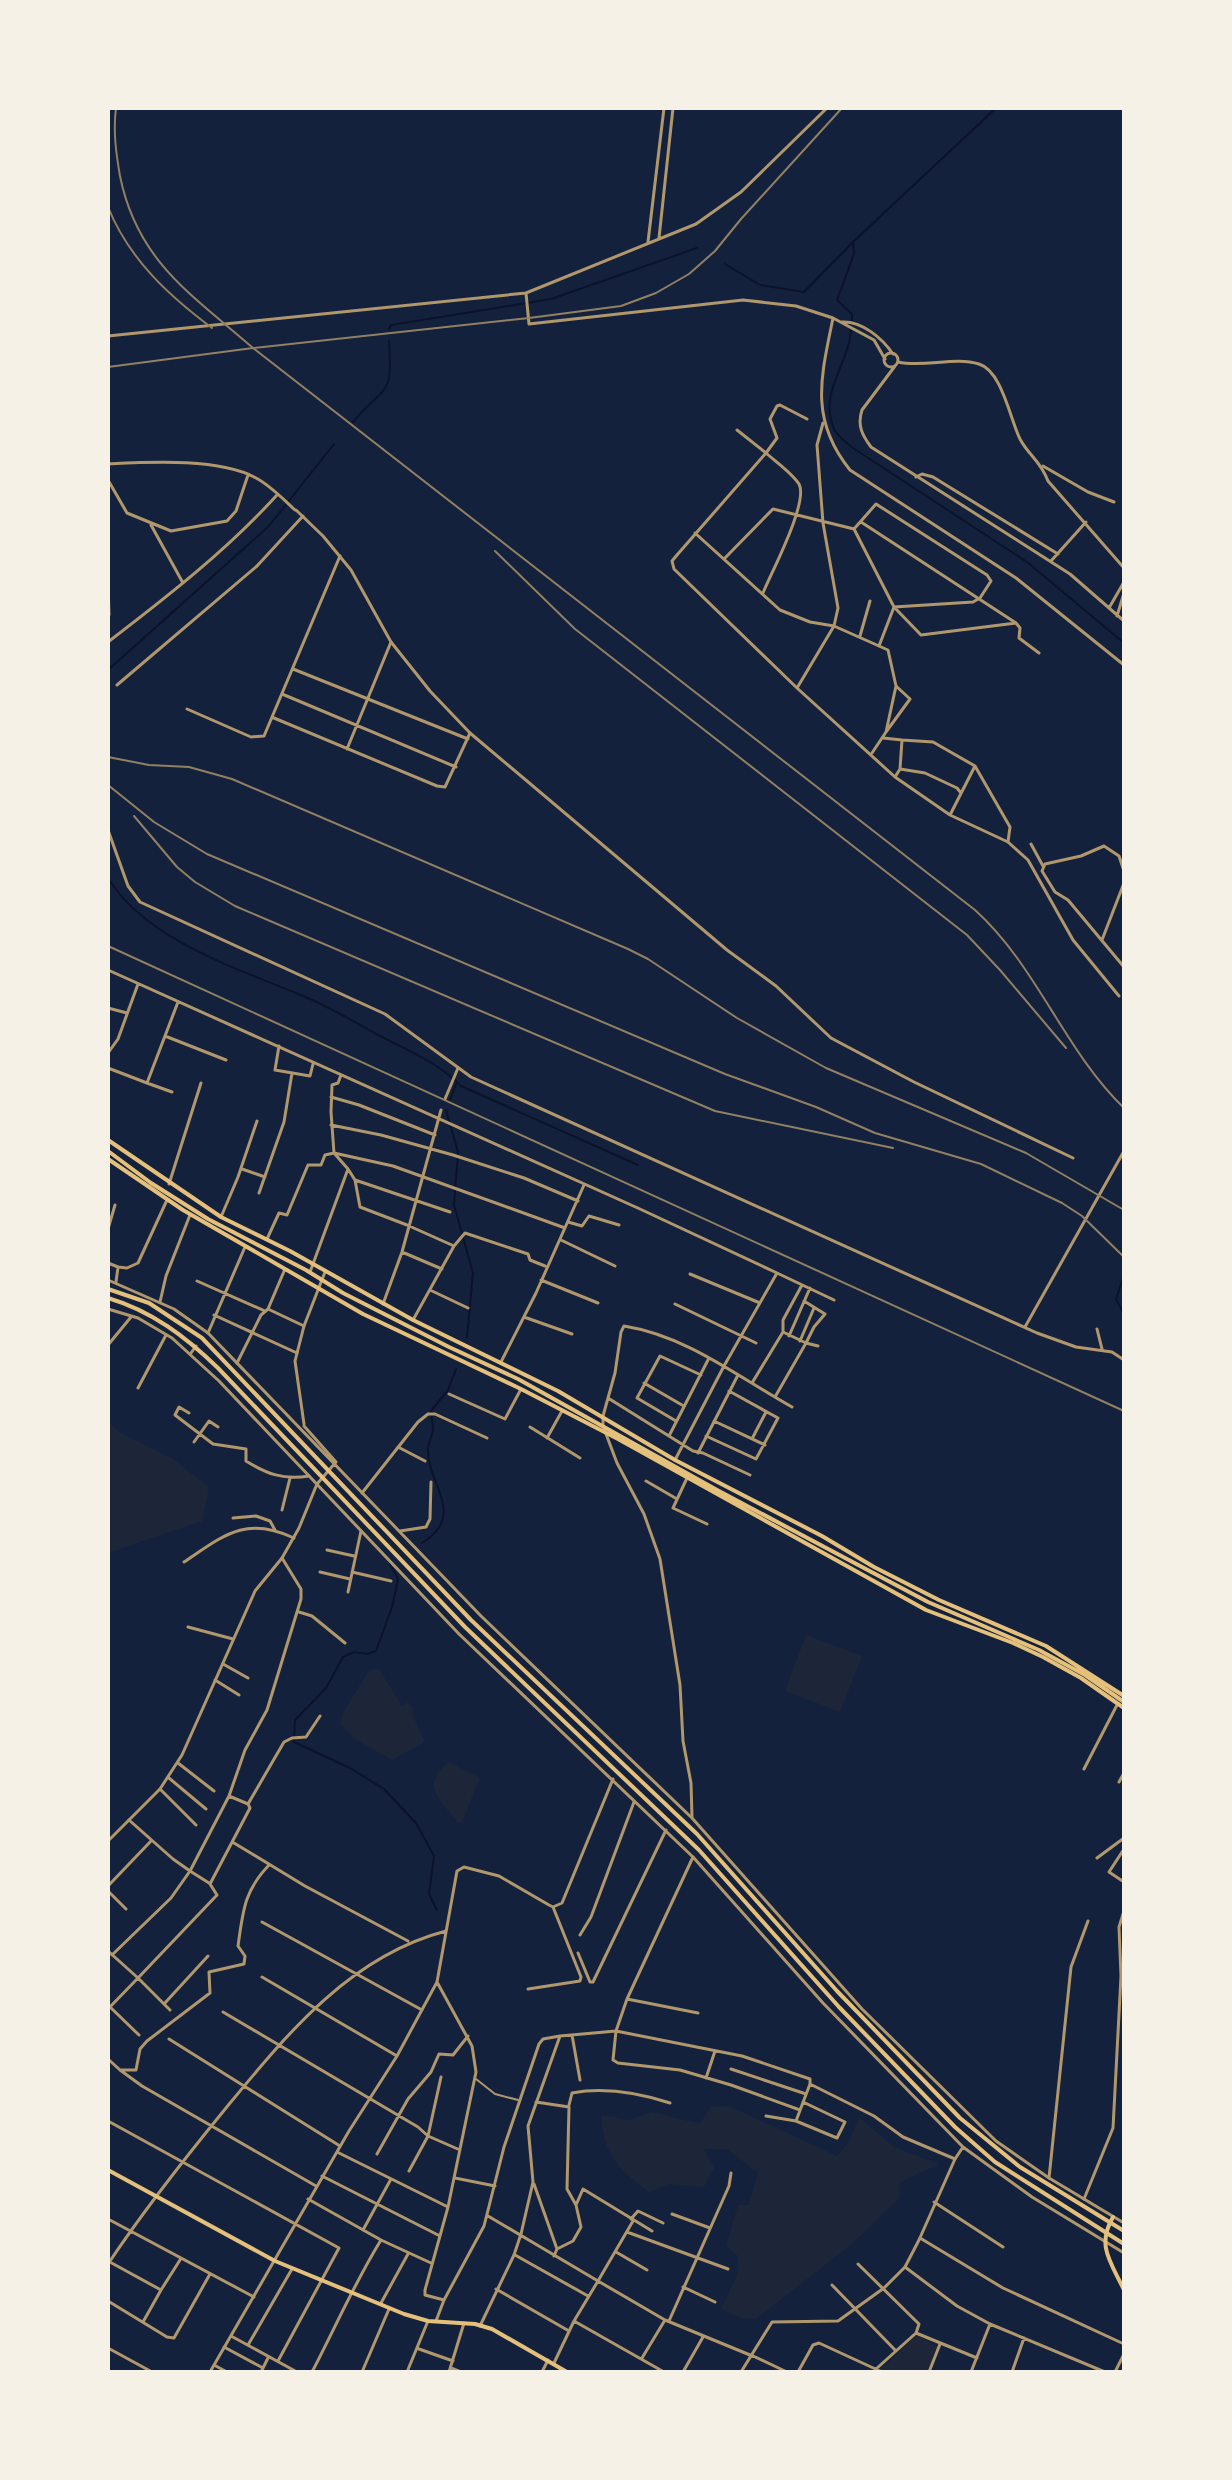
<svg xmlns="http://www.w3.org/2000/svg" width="1232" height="2480" viewBox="0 0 1232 2480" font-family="Karla,sans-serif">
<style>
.green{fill:#1d2539}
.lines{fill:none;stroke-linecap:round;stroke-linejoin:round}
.stream{stroke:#0b132b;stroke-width:2}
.pedestrian{stroke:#b1986c;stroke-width:2}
.minor{stroke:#b1986c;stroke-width:3}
.tertiary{stroke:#b1986c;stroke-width:3}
.secondary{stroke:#e5c07b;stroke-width:4}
.primary{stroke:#e5c07b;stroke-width:4}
.rail{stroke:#918062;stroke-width:2}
</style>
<rect width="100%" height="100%" fill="#14213d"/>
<path class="green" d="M108 1422 121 1433 173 1459 209 1487 202 1521 108 1553Z
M806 1635 862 1656 840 1712 785 1691Z
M374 1669H379L402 1706 408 1702 413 1708V1716L425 1742 392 1760 353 1738 340 1723 344 1711 368 1672Z
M449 1762 480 1778 462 1822H457C440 1799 419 1785 449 1762Z
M729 2106 837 2156 849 2142 859 2117 894 2147 939 2164 900 2182 899 2198 853 2243 756 2319 741 2318 721 2309 738 2273 737 2255 726 2246 738 2205H749L758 2173 727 2149H704L714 2168 704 2187 669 2184 649 2192C619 2170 603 2154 601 2115L630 2120 652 2112 700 2124 710 2107Z
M916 2335 937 2346 927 2372 880 2370Z"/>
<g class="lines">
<path class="stream" d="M725 264 760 285 804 292 853 242
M852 322V314L837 300 854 254 853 242 996 108
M851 328C850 364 818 391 834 429 837 436 847 443 853 448L1027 562 1124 643
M389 329 391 325 551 299 697 248
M353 422C386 383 393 399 389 341
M108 670 269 526 334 444
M108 878C147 941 237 968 303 996 331 1007 357 1024 384 1038 413 1053 437 1062 461 1086L638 1165
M450 1100 457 1082
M446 1110 458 1152 454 1205 473 1273 467 1338
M1124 1275 1116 1299 1124 1314
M422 1543C468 1515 426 1483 428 1448 429 1441 433 1435 433 1429 433 1423 431 1417 431 1411L448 1390 456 1369
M390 1564 398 1579 392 1607 376 1651 367 1654 354 1652 343 1657 326 1688 295 1720 294 1742 350 1768 384 1789 416 1823 434 1856 429 1894 437 1910"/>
<path class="pedestrian" d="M476 2079 495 2094 518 2100"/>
<path class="minor" d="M737 430 766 453 677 555 672 561 674 569 797 688 895 777 950 815 1008 842 1028 860 1073 940 1119 996
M108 464C150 462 219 458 256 478 271 486 283 499 295 510
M1043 466 1088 492 1114 502
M916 477 922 474 933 477 1058 554
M108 480 127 513 171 531 227 521 236 511 248 475
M861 522 1016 623 921 635 894 607 879 646
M151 525 183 583
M695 533 780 610 810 622 834 626 888 650 896 686 886 732 872 753
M725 558 773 509 854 529 876 504 987 575 991 581 980 598 973 602 894 607 854 529
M1051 561 1086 522
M108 581 109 615
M763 593C771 573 809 502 799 484 792 473 776 462 766 453L777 438 770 419 777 406 780 405 807 419
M1016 623 1020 628 1019 638 1039 653
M860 636 870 601
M108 642C168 596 227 550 277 495
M293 669 468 739
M117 685 257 566 303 516
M797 688 834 626 838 608 823 523 817 445 823 423
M282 694 456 767
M187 709 251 737 264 736 340 556
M274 718 437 786 445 787 470 733
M886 732 910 699 896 686
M883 738 902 740
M347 749 391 642
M900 769 925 773 957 788 961 793
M895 777 900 769 902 740 933 742 975 766 1010 827 1008 842
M950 815 975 766
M1031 844 1043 866
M1102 940 1124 883
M1124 967 1068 900 1055 892 1042 871 1045 864 1081 856 1104 846 1119 856 1124 871
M108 970 640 1209 777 1273
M108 1008 127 1013
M165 1036 226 1060
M279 1046 275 1070 310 1076 313 1064
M108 1053 118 1039 138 984
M108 1068 147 1083 178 1002
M147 1083 172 1092
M331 1097 359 1105 435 1135
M445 1099 458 1068
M331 1125 381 1135 453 1155 524 1178 578 1201
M242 1169 265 1177
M348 1169 355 1180 450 1212
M355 1180 360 1207 407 1225 454 1246
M169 1184 201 1083
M259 1193 284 1122 292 1073
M221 1217 238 1177 257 1121
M568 1222 582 1226 589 1216 619 1225
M108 1229 115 1205
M267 1239 279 1213 287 1215 308 1165H321L325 1155 334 1153 393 1166 565 1228
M561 1240 615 1266
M402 1252 442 1269
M108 1263 118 1267 116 1282
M118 1267 127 1268 138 1263 167 1200
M310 1272 348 1169 334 1153 331 1112 332 1085 338 1083 341 1075
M690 1274 760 1303
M541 1280 598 1303
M197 1281 265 1311
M430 1290 468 1308
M804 1301 825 1314 814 1327 806 1343 818 1346
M160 1302 166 1276 190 1215
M383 1304 402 1252 441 1110
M675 1304 756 1343
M268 1309 304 1326
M214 1315 297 1353
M524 1317 572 1334
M413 1320 454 1246 465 1233 528 1254 530 1260 545 1266
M1097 1329 1102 1349
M208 1333 245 1247
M789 1336 810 1288
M800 1341 814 1308
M108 1345 131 1317
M191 1353 196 1346
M501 1362 536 1293 584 1185
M237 1363 261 1315 268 1309 285 1269
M644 1383 682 1405
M752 1383 783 1332V1320L802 1285
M138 1388 166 1335
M449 1394 505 1419 521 1389
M775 1397 806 1343 783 1332
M608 1398 693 1451 703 1453 750 1475
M189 1413 179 1407 175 1415 213 1444 246 1449V1461C267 1474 283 1480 309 1476
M676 1421 637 1398 660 1356 701 1375
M714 1421 765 1445
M530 1427 580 1458
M669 1436 709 1358
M706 1436 756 1459 778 1418 729 1391
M753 1437 766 1412
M547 1438 562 1411
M194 1442 209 1421 218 1427
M398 1447 425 1461
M698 1453 738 1375
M675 1460 724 1366 777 1273 834 1300
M687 1478 673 1508 707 1524
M646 1481 677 1499
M362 1493 418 1422 428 1414H435L487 1438
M282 1510 290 1478
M233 1518 256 1516 270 1521 275 1530
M400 1531 426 1527 430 1519 431 1482
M327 1550 354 1556
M184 1562C223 1536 245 1515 294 1538
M320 1572 350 1579
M352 1572 391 1581
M348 1592 361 1531
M299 1612 312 1616 345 1643
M188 1627 233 1639
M223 1664 248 1678
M215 1680 239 1695
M178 1763 214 1791
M1084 1769 1117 1705
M169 1778 206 1809
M1119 1782 1124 1773
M160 1789 196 1825
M248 1804 284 1742 292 1738 306 1737 320 1716
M692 1817 691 1783 683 1741 680 1685 660 1559 644 1514 617 1463 603 1426V1416L615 1373 621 1332 624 1326C687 1336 738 1377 792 1407
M129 1820 173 1859 190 1871 229 1796 245 1750 267 1710 301 1599V1589L282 1558
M234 1843 305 1886 408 1941
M1124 1849 1109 1872 1124 1882
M1097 1858 1124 1838
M108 1886 151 1841
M108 1891 126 1909
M262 1922 422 2010
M580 1935 591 1917 634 1802
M108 1951 138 1978 108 2009
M578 1953 590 1982H593L666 1830
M112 1955 171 1898 190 1871 209 1883
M262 1977 397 2056
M437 1982 472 2046 476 2072 448 2207 425 2290V2295L444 2300
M528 1989 580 1981 581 1977 553 1907
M627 1999 698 2013
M164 2004 208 1956
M108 2005 139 2035
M170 2010 138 1978 217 1895 210 1884 250 1808 248 1804 229 1796
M223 2012 418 2127 428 2136 460 2150
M572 2035 580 2080
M560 2036 616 2031 627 1999 693 1857
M169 2039 340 2146
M108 2059 120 2070H136L140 2049 147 2041 210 1993 209 1972 244 1964 245 1956 238 1946C243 1911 244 1891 269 1865
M731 2069 806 2094
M120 2070 142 2086 316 2186
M706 2078 715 2051
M536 2102 569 2107 567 2189 576 2205 581 2227 573 2241 557 2249
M569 2105 572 2093C604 2087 639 2093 670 2103
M800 2110 731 2085 680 2070 618 2063 613 2060 616 2031 742 2056 810 2079V2084L874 2116 903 2137 955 2159
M766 2116 796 2121 837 2138 845 2122 803 2102
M108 2121 339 2248 278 2361
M796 2121 810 2084
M337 2152 448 2207
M377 2154 408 2099 431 2072 439 2054 453 2055 468 2036
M409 2171 428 2136 441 2077
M322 2176 440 2236
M455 2178 495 2186
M1049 2178 1071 1967 1088 1921
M534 2184 557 2249 554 2256
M308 2199 381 2240
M1084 2199 1113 2128 1121 1976 1119 1927 1124 1911
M934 2202 1003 2247
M576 2205 583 2189 652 2231
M672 2214 710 2228
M488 2216 598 2281 633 2221
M108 2219 254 2297
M631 2219 638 2211 663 2223
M363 2230 391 2179
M627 2232 728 2269
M920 2238 1003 2288 1124 2344
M616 2252 647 2270
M515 2255 588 2296
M108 2261 161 2290 180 2260
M108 2264C144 2210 185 2158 226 2108 287 2034 350 1956 446 1931
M858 2264 919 2324 916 2333
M905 2267 957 2306 990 2324 1105 2372
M832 2285 896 2351
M683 2287 715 2302
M496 2289 569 2331
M108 2301 167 2337 174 2338 210 2274
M381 2303 408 2254
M436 2321 444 2300 484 2226 504 2147 539 2044 543 2039 560 2036 528 2126 533 2182 521 2234 514 2255 480 2326
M574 2321 598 2281 665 2320 750 2355
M669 2321 729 2186 731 2173
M143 2322 161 2290
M231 2336 297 2372
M248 2345 292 2269
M224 2347 263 2368
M108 2348 152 2372
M419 2349 453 2361
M642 2358 665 2320
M554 2363 574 2321 664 2372
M214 2365 227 2372
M451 2368 461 2372
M876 2369 916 2333 977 2358
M210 2372 349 2131 397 2056 437 1982 457 1871 464 1867 499 1876 549 1905 553 1907 562 1903 613 1779
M261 2372 268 2358
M312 2372C335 2328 355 2282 381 2240L431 2263
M362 2372 389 2309
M407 2372 428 2321
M449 2372 464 2323
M542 2372 548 2360
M683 2372 703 2337
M798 2372 813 2345 819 2343 882 2372
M929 2372 940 2344
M971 2372 990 2324
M1012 2372 1024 2338
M1115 2372 1124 2354"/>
<path class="tertiary" d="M659 238 673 108
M648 242 664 108
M526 293 696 224 741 192 827 108
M833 318 874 340 885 359
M842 322C862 321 882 338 893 354
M108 336 526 293 529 324 743 300 796 306 833 318C821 377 809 419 850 470L1016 578 1124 665
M884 360a7 7 0 1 1 14 0a7 7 0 1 1-14 0Z
M898 362C924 368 955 356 979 364 1002 371 1010 419 1020 439 1029 456 1040 460 1048 481L1124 568
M895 366 862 410C857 425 862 435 871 447L1070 574 1124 621
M296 510 323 536 351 570 391 642 430 691 470 733 727 950 776 986 831 1038 914 1082 1073 1158
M1109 608 1124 582
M1117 616 1124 593
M108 830 128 886 140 902 385 1014 471 1077 1037 1333 1076 1347 1112 1352 1124 1360
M108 1280 174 1309 208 1333 481 1616 692 1818 862 2009 996 2141 1049 2178 1124 2223
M108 1309 138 1318 172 1338 219 1381 459 1634 693 1857 823 2003 963 2147 1032 2197 1124 2253
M1025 1327 1124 1151
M304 1424 295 1361 304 1326 325 1272
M108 1841 160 1789 182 1755 255 1591 282 1558 299 1528 317 1484 336 1462 304 1426
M751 2355 787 2372
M741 2372 772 2322 838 2321 884 2288 905 2267 919 2240 955 2159 963 2147"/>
<path class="secondary" d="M108 2170 275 2261 404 2314 428 2321 475 2324 492 2329 567 2372
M1113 2217C1096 2246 1111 2262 1124 2290"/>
<path class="primary" d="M108 1140 221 1217 290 1251 413 1320 558 1391 675 1460 822 1536 874 1567 939 1600 1046 1646 1124 1696
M108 1151 151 1183 208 1219 306 1270 343 1293 449 1347 518 1379 717 1490 928 1602 1039 1650 1085 1675 1124 1702
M108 1159 183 1210 363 1314 521 1389 618 1439 926 1610 1013 1643 1043 1657 1081 1678 1124 1708
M108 1289 149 1303 202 1338 471 1620 697 1834 837 1991 960 2118 1020 2167 1124 2231
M108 1298C152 1311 186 1337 218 1368L465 1627 699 1850 839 2007 955 2127 995 2162 1124 2244"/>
<path class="rail" d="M116 108C113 131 116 153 120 176 137 261 192 295 253 348L975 910C1037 966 1064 1050 1124 1108
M108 207C129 259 168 295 212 328
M108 367 253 348 529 318 621 306 656 293 689 274 715 251 741 219 842 108
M495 551 575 629 967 935 1000 970 1066 1048
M108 757 149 765 189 767 232 779 628 949 648 959 737 1018 826 1068 1026 1153 1124 1210
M108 785 154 822 207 854 725 1074 816 1107 875 1133 981 1164 1062 1203 1082 1216 1124 1257
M134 816 177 867 195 882 235 906 715 1111 893 1148
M108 946 1124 1411"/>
</g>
<rect width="1232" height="2480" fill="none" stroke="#f6f1e7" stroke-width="220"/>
</svg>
